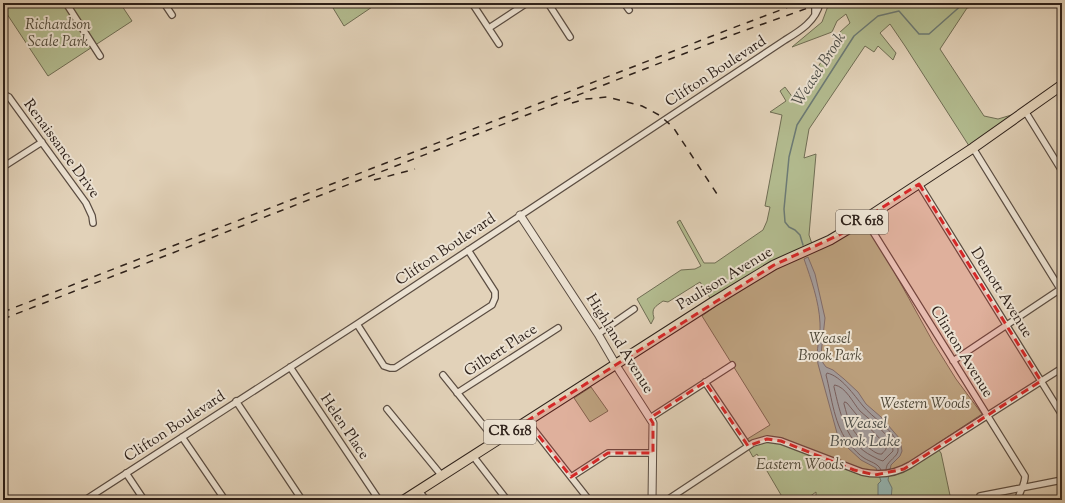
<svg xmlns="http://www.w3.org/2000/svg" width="1065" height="503" viewBox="0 0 1065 503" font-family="'Sorts Mill Goudy',serif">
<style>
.green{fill:#b3bc90;stroke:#706e55}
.water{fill:#95b7b4;stroke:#6c7b76}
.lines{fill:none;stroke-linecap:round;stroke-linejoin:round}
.shore{stroke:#626c67;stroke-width:1}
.stream{stroke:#6c7b76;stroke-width:1.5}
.minor-casing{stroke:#5b4d42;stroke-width:8}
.tertiary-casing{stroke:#5b4d42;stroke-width:9}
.primary-casing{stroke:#2e211a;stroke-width:11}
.minor{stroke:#ece2d2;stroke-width:5.5}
.tertiary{stroke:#ece2d2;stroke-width:7}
.primary{stroke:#e2d2b9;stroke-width:9}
.rail{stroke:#2e211a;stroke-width:1.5;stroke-dasharray:7 7;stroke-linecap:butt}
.marked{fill:#d62828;fill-opacity:0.2;stroke:#d62828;stroke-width:3;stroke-dasharray:8 5;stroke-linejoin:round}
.labels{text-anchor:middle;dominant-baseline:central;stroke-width:4;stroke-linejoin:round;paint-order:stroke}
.shield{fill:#ece2d2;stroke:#675b51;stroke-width:1}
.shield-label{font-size:14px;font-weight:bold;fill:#2e211a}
.park-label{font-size:15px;font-style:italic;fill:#4f4838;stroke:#ece2d2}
.street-label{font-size:15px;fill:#2e211a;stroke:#ece2d2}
.water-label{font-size:16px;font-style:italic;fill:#4d4e48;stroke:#ece2d2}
</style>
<rect width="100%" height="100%" fill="#e2d2b9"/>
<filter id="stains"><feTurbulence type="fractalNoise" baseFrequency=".005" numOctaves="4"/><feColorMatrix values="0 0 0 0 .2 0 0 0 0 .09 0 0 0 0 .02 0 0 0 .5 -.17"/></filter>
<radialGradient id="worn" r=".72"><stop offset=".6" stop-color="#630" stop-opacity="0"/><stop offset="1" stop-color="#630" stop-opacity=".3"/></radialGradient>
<path class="green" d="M3 3H120L132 21 48 76 3 8Z
M330 3H378L344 26Z
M840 3H989V4L967 8 940 49 984 116 998 119 1025 111 971 149 905 46 890 24 880 33 896 53 893 60 878 46 874 52 865 46 809 129 804 158 816 154 809 235 813 247 865 219 933 342 956 379 982 414 935 445 941 453 951 500H816V492L805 500H784L757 454 753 457 744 441 770 425 702 316 770 267 710 298 700 282 668 302 663 301C655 307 651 308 654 318L651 324 637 299 681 270 695 269 701 266 677 222 680 220 704 263H715L763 230 767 221 770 207 765 206 782 115 770 112 786 101 780 91 785 87 796 102 831 46 837 39 839 33 850 23 846 14 837 21 832 32 792 47 822 22 828 6Z
M591 387 608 411 590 422 574 398Z"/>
<path class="water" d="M808 257 815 274 825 318 821 354 823 363 826 367 833 370 844 379 858 392 866 404 881 417 900 439 902 451 900 456 891 465 888 480 892 488 891 500H878V484L881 481 876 468 861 460 847 447 837 433 818 364C815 350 821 337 820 323 819 301 811 279 804 259Z"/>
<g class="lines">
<path class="shore" d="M835 385C846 387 853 403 860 411 870 420 884 430 891 442 892 445 893 448 893 451L883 461C879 460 876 458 872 456 846 443 840 413 834 387Z
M845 402 847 403 856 414 886 445V449C886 450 882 453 882 454 873 456 854 433 851 426 848 420 846 411 844 404Z
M881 470C878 463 870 462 864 458 859 455 854 449 850 445 834 426 832 398 826 375L827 373C841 376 854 395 863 406 873 418 888 426 896 440 897 442 898 447 898 449 899 455 891 459 888 464 887 464 886 469 886 470"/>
<path class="stream" d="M803 245 800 235 795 230 789 227 785 222 784 209 789 157 797 125 854 36 878 16 899 11 919 34H929L964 3"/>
<defs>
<path id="minor" d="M66 3 100 56
M164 3 172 15
M472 3 499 44
M548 3 570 37
M624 3 629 10
M815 14V3
M489 28 527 3
M3 94 9 97 14 104 86 203 92 216 93 223
M1025 111 1062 171
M973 148 1062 292
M3 167 42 142
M919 184 1062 415
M865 219 1025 476C1025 485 1019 492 1018 500
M357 324 384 366 390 368H395L492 305 495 298V292L468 250
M598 334 634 309
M953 361 1062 288
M290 367 379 500
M443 375 496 441
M705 382 748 446
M457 393 558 328
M236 401 302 500
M387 409 442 476
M650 418 732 365
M527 421 589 500
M182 437 225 500
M473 456 507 500
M126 473 144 500
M571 477 608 453H653
M419 491 426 500
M980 496 1062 480
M85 500 357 324 785 40C800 31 816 21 820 3
M667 500 753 443 767 439 781 441 862 472C880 476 895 474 910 465L1062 368"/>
<path id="tertiary" d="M520 215 598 334 619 370 653 423 652 500"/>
<path id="primary" d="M404 500 713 302 774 265 830 240 865 219 973 148 1062 85"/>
</defs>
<use href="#minor" class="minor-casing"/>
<use href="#tertiary" class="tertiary-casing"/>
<use href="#primary" class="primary-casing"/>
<use href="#minor" class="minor"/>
<use href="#tertiary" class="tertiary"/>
<use href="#primary" class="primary"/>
<path class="rail" d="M572 103 586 99 607 97 642 106 659 115 673 127 717 194
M374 180 415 169
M3 312 730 29 799 3
M3 319 732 35 822 3"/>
</g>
<path class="marked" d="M919 184 1041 381 904 469 875 475 854 470 781 441 767 439 748 446 705 382 650 418 653 423V453H608L571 477 527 421 774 265 841 234Z"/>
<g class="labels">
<g class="shield">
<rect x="836" y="210" width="52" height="24" rx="3"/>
<rect x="484" y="420" width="52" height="24" rx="3"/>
</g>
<g class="shield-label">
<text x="862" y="222">CR 618</text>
<text x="510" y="432">CR 618</text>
</g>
<g class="park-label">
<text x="58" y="25">Richardson<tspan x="58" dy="17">Scale Park</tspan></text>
<text x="830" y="339">Weasel<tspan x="830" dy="17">Brook Park</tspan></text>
<text x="925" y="404">Western Woods</text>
<text x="800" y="465">Eastern Woods</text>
</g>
<g class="street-label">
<text transform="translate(716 72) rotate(-33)">Clifton Boulevard</text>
<text transform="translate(61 149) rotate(54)">Renaissance Drive</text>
<text transform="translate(446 250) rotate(-34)">Clifton Boulevard</text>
<text transform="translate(725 279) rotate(-31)">Paulison Avenue</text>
<text transform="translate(1001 293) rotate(58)">Demott Avenue</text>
<text transform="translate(619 344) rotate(58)">Highland Avenue</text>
<text transform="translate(501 351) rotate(-33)">Gilbert Place</text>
<text transform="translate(961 352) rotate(58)">Clinton Avenue</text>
<text transform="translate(175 427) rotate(-33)">Clifton Boulevard</text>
<text transform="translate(344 427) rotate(56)">Helen Place</text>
</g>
<g class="water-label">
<text transform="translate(820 70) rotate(-57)">Weasel Brook</text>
<text x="865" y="424">Weasel<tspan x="865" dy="18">Brook Lake</tspan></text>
</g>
</g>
<rect width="1065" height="503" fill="none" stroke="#e2d2b9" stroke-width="16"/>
<rect x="4" y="4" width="1057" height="495" fill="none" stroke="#2e211a" stroke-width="2"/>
<rect x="8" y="8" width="1049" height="487" fill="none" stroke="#2e211a"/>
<rect width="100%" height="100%" filter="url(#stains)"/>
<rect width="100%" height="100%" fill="url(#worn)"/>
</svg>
